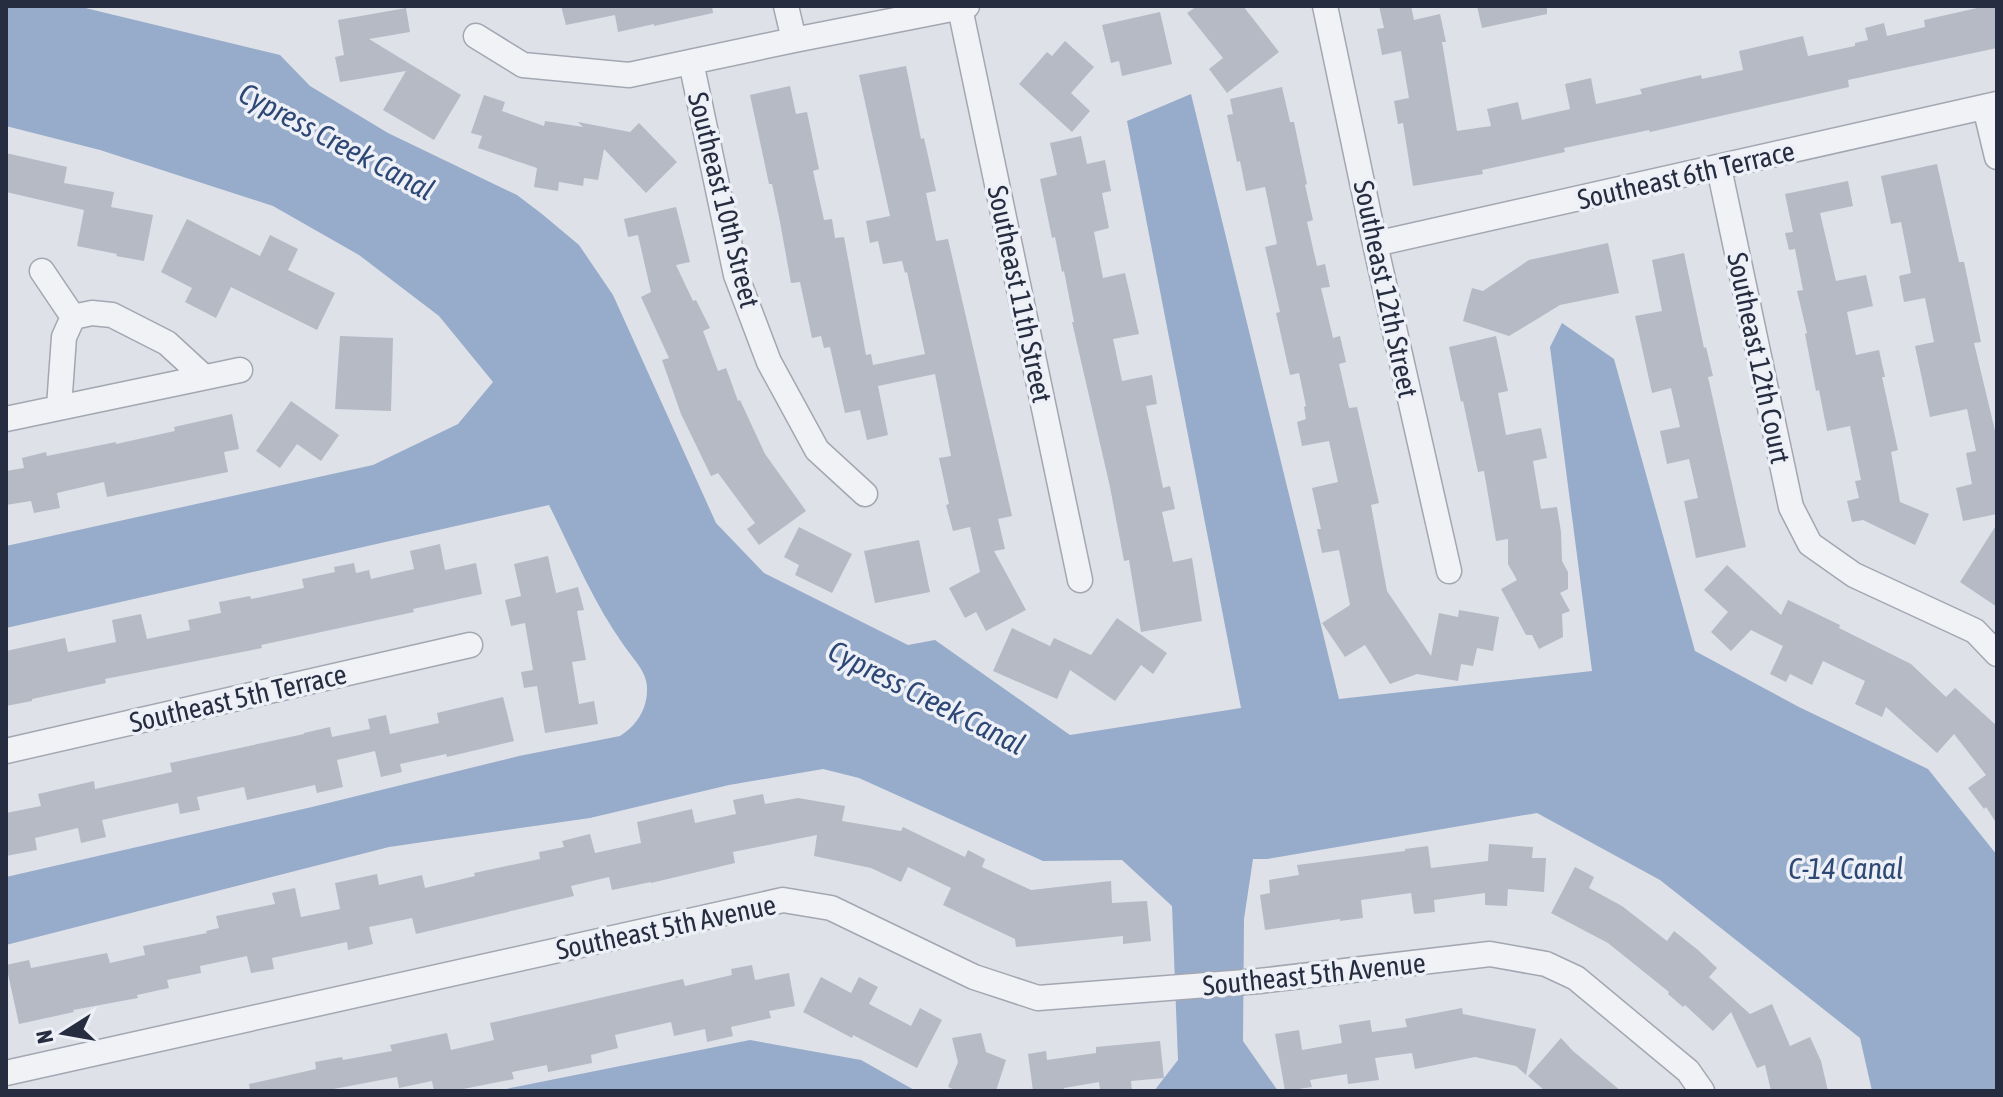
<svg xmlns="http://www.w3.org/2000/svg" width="2003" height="1097" viewBox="0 0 2003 1097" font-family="'Asap Condensed',sans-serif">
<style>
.water{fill:#97acca}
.building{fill:#b5bac5}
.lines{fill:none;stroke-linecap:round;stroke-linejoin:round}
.minor-casing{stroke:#a3a7b2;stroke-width:27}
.minor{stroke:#f1f2f6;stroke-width:24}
.labels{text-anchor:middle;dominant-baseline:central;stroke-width:7;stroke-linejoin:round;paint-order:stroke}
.street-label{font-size:28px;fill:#262d40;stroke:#edf0f6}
.water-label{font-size:30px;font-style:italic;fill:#2e4876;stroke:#edf0f6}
</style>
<rect width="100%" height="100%" fill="#dee1e8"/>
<path class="water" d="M6 6H77L280 55 310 86 388 133 517 195 542 214 579 245 613 295 716 523 764 573 908 645 935 640 1070 735 1241 708 1127 121 1191 94 1339 699 1592 671 1550 347 1562 323 1614 359 1695 651 1799 707 1928 769 1997 855V1091H1872L1860 1038 1660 880 1537 813 1267 859H1253L1244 919 1243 1041 1278 1091H1154L1178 1060 1172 906 1122 860 1043 861 859 778 823 769 729 785 590 818 389 847 6 945V877L312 807 519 756 620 736C636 726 647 710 647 690 648 673 634 660 625 647 594 604 573 553 549 505L6 628V546L373 465 458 424 493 382 439 316 359 255 273 206 100 150 6 126Z
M750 1040 861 1060 916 1091H496Z"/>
<path class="building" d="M561 6H712L713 13 654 26V24L618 32 615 15 566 25Z
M1197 6H1243L1279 52 1227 93 1209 69 1223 58 1187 13Z
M1379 6H1411L1414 20 1440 14 1446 42H1442L1457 131 1491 126 1487 109 1518 102 1522 120 1570 109 1565 84 1591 78 1596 104 1642 94 1640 89 1701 75 1702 79 1743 70 1739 51 1803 36 1808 56 1855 46V43L1868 40 1865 28 1884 23 1887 36 1925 27 1924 20 1986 6H1997V48L1848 80 1849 87 1650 132 1649 130 1564 148 1565 152 1482 170 1483 174 1413 186 1403 123 1398 124 1394 101 1409 98 1401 51 1382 55 1377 29 1384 28Z
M1477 6H1547V14L1482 28Z
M406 8 410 32 369 39 461 95 434 140 383 110 406 71 340 82 335 57 344 55 338 20Z
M1160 12 1172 64 1122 76 1119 61 1111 63 1102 25Z
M1065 41 1094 67 1071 93 1090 111 1072 132 1019 84 1047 52 1052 56Z
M906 66 921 139 924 138 936 191 926 193 936 241 948 239 1012 516 998 519 1005 549 994 551 1026 610 986 631 976 612 965 618 949 588 980 572 970 527 953 531 946 505 949 504 939 458 951 456 935 374 878 386 888 435 867 440 860 410 845 413 830 347 824 348 821 336 812 338 800 282 791 283 780 222 772 184H769L750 95 790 86 796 114 807 112 819 169 813 171 824 220 832 219 835 238 844 237 866 355 871 354 873 365 925 354 907 272 905 273 902 261 883 264 878 241 870 243 866 221 890 216 859 75Z
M1282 87 1290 122H1294L1307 184 1305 185 1313 220 1307 222 1317 266 1325 264 1330 287 1321 288 1333 338 1340 336 1346 362 1339 364 1349 408 1357 407 1379 503 1371 505 1387 591 1431 656 1439 613 1458 617 1459 610 1499 617 1493 651 1477 648 1473 666 1461 664 1458 681 1417 674 1390 684 1365 645 1345 657 1322 623 1350 605 1339 550 1322 553 1317 529H1321L1312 488 1338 482 1329 441 1302 446 1297 422 1306 419 1304 407 1306 406 1299 373 1290 375 1276 313 1280 312 1265 247 1277 244 1265 187 1246 191 1240 161 1237 162 1227 115 1233 114 1230 99Z
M484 95 505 102 502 111 544 126 545 121 583 127 578 122 630 132 639 123 677 162 646 193 604 149 598 180 584 178 583 186 559 182 558 191 534 187 537 168 478 148 482 136 471 133Z
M1081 136 1087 164 1105 160 1111 191 1102 193 1109 228 1094 232 1103 278 1125 273 1139 334 1113 339 1122 381 1152 375 1157 404 1146 406 1163 488 1170 486 1175 509 1162 512 1173 562 1192 558 1202 621 1141 632 1129 560 1124 561 1110 487 1072 322H1074L1064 271 1062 272 1055 237 1052 238 1040 179 1057 175 1050 143Z
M6 153 67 167 64 183 114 192 111 207 153 215 144 261 116 256 117 254 77 246 84 210 6 192Z
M1937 164 1959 262H1964L1981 342 1974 343 1997 439V514L1963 521 1956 488 1972 484 1966 453 1976 451 1967 409 1930 417 1915 346 1934 342 1925 298 1904 302 1899 276 1911 273 1901 222 1891 224 1881 176Z
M1848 181 1853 206 1820 213 1836 281 1866 275 1873 306 1847 312 1856 355 1879 350 1885 377H1882L1898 450 1891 452 1900 502 1929 514 1915 545 1863 520 1852 522 1847 501 1859 498 1855 481 1861 480 1850 426 1827 431 1819 390 1816 391 1805 334 1807 333 1797 291 1803 290 1795 249 1789 250 1785 233 1793 232 1785 194Z
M676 207 690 262 676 265 693 301 696 300 710 328 703 331 718 371 726 368 738 401 740 400 765 454 806 511 759 545 747 529 755 523 718 473 711 476 681 414 662 360 669 358 641 297 651 292 638 235 628 237 624 219Z
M187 219 260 256 270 235 298 249 288 270 335 293 317 330 231 287 216 318 185 302 192 288 161 272Z
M1608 243 1619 293 1560 305 1509 336 1463 321 1472 288 1483 291 1529 260Z
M1684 253 1704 348 1706 347 1713 376 1708 377 1746 547 1696 558 1684 501 1698 498 1689 459 1667 464 1660 431 1680 427 1671 388 1652 393 1635 316 1662 311 1652 260Z
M340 336 393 338 391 411 335 409Z
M1496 336 1508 391 1498 393 1506 435 1541 428 1547 458 1533 461 1541 509 1557 507 1561 532 1562 561 1568 572V589L1560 593 1570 611 1562 614 1563 637 1539 649 1532 635H1526L1501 589 1517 580 1508 564V539L1496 541 1484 471 1478 472 1463 401 1461 402 1449 347Z
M291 401 339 435 321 461 297 444 280 468 256 451Z
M232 414 239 449 224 452 228 472 107 497 104 482 57 493 60 508 34 513 31 501 6 505V471L24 468 22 458 46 452 47 456 116 442V444L175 431 174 427Z
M1997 524V607L1960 582Z
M799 527 852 554 832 593 795 575 799 565 784 557Z
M919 540 930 592 875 603 864 551Z
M440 544 445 570 476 563 482 594 413 609 414 612 261 645 262 648 105 679 106 683 32 699V701L6 706V651L65 638 68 652 116 642 112 620 141 614 147 639 190 630 188 620 221 613 219 602 250 596 251 599 304 588 302 579 335 572 334 567 354 563 356 573 369 570 371 579 414 569 410 551Z
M548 556 556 593 578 587 584 610 577 611 586 660 572 662 579 704 594 701 598 724 545 733 537 686 524 688 521 672 533 670 525 623 511 626 505 600 521 596 514 564Z
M1727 565 1781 615 1788 600 1840 625 1839 628 1911 664 1946 697 1955 688 1997 726V824L1986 807 1984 809 1968 788 1986 775 1954 734 1937 753 1886 707 1882 717 1855 704 1865 681 1823 661 1812 685 1790 674 1786 682 1770 674 1783 646 1751 630 1731 651 1711 632 1728 612 1704 590Z
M1117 618 1167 653 1153 674 1141 665 1115 701 1070 670 1057 699 993 671 1012 628 1050 646 1054 638 1091 655Z
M503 697 514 741 447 757 446 754 400 764 402 772 381 777 375 751 337 760 343 787 317 793 315 785 247 800 244 787 197 797 200 810 180 814 178 803 102 820 106 837 81 843 78 828 35 838 37 850 6 856V813L41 806 38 794 94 781 95 789 172 772 170 763 304 734V733L330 727 332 737 370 729 368 719 386 715 390 734 439 723 437 713Z
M763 794 765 804 798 798 845 806 842 821 901 831 903 827 965 857 968 850 985 859 982 867 1031 890 1111 881 1112 903 1147 901 1151 941 1123 944V936L1016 947 1015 939 943 905 951 888 908 867 901 882 871 868 814 856 817 835 733 852 735 863 651 883V882L612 890 609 877 571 886 574 896 416 934 412 918 369 927 373 944 348 950 347 942 272 958 274 969 251 973 247 956 200 966 201 973 167 980 169 988 137 995 138 998 73 1010 74 1012 19 1024 6 965 29 960 31 968 107 953 110 963 145 955 143 946 207 933 206 931 219 928 216 916 275 904 272 893 295 888 301 917 340 909 335 883 377 874 379 885 422 875 425 888 475 876 474 873 540 859 539 852 564 847 562 841 590 834 595 853 641 843 637 822 692 809 695 823 736 814 733 800Z
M1489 844 1533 847 1532 858H1546L1544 892 1508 889 1507 906 1485 905V893L1434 900 1435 912 1414 914 1411 893 1361 900 1363 918 1340 921V919L1265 930 1260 895 1270 893 1269 880 1299 875 1297 865 1405 851V849L1428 846 1431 868 1488 861Z
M1575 867 1594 877 1589 888 1622 906 1667 941 1674 931 1698 950 1717 968 1709 977 1750 1014 1772 1004 1790 1046 1810 1037 1821 1061 1828 1091H1771L1765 1065 1757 1068 1731 1012 1713 1031 1685 1005 1683 1007 1668 994 1669 992 1608 943 1551 913Z
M752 965 755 980 789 973 795 1006 769 1011 771 1018 731 1027 733 1036 707 1042 705 1029 674 1036 671 1022 615 1035 618 1048 591 1055 592 1063 548 1072 547 1065 512 1072 514 1079 453 1091H434L432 1081 399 1088 397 1077 323 1091H250L249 1084 316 1069 315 1062 342 1057 343 1060 392 1051 390 1045 447 1033 451 1050 494 1040 490 1023 683 979 685 986 732 975 731 969Z
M821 977 851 993 859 977 878 987 869 1004 911 1026 920 1008 942 1020 917 1068 853 1035 852 1038 803 1012Z
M1462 1008 1463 1014 1536 1029 1526 1075 1516 1066 1475 1057 1415 1069 1412 1053 1375 1058 1379 1080 1348 1084 1347 1074 1310 1080 1312 1087 1285 1091 1275 1034 1299 1030 1302 1050 1342 1043 1339 1025 1370 1020 1372 1032 1407 1027 1405 1019Z
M981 1033 986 1052 1006 1060 996 1091H958L948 1087 958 1062 952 1038Z
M1561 1038 1573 1051 1621 1091H1545L1528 1076Z
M1160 1041 1164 1078 1131 1081 1132 1091H1100L1099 1082 1064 1088 1065 1091H1033L1028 1054 1046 1051 1047 1060 1096 1053V1047Z"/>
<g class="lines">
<defs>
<path id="minor" d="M786 6 794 40
M1325 6 1375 244 1449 571
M960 8 1080 580
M476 36 523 65 629 75 794 40 967 6
M691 62 736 275 769 362 817 450 865 494
M1985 107 1997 157
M1719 168 1791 507 1810 544 1854 575 1975 631 1997 654
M1375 244 1997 104
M42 271 73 317
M59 407 64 337 73 317 92 313 112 315 167 343 204 377
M6 419 240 370
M6 751 470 645
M6 1073 783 900 831 908 974 977 1038 998 1259 981 1490 954 1546 964 1576 978 1688 1071 1702 1091"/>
</defs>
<use href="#minor" class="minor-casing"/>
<use href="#minor" class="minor"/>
</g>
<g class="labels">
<g class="street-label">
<text transform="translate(1686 175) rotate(-13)">Southeast 6th Terrace</text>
<text transform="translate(724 200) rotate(76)">Southeast 10th Street</text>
<text transform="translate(1386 289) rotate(78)">Southeast 12th Street</text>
<text transform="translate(1020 294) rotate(78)">Southeast 11th Street</text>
<text transform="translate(1759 358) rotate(78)">Southeast 12th Court</text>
<text transform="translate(238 698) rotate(-13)">Southeast 5th Terrace</text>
<text transform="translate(666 927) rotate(-12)">Southeast 5th Avenue</text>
<text transform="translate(1314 974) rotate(-6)">Southeast 5th Avenue</text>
</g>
<g class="water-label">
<text transform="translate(337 141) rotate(28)">Cypress Creek Canal</text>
<text transform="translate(927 697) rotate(27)">Cypress Creek Canal</text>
<text x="1846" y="868">C-14 Canal</text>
</g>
</g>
<rect width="2003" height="1097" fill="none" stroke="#262d40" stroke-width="16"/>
<g transform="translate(64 1033) rotate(259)" stroke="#edf0f6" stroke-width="6" paint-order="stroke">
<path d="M0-6L14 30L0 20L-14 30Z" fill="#262d40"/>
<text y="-12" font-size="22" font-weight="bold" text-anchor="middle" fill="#262d40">N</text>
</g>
</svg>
